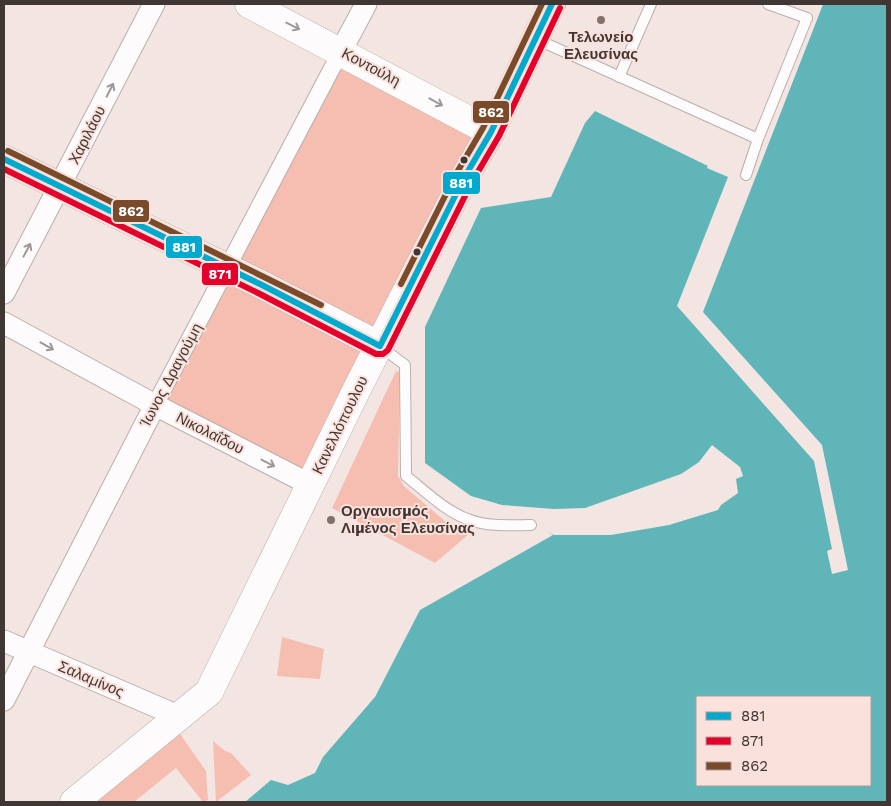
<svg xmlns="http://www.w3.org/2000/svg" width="891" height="806" viewBox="0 0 891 806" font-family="'Work Sans',sans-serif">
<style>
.green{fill:#f6bdb1}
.water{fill:#60b5b9;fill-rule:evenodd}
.pier{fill:#f3e5e2}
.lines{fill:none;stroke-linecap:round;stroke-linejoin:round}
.service-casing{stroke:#b9afad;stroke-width:12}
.pedestrian-casing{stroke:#b9afad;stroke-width:18}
.minor-casing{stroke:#b9afad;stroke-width:23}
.tertiary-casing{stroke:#b9afad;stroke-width:28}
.secondary-casing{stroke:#b9afad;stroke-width:29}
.service{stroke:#fdfbfb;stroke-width:10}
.pedestrian{stroke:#fdfbfb;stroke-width:16}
.minor{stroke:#fdfbfb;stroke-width:21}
.tertiary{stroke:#fdfbfb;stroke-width:26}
.secondary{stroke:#fdfbfb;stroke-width:28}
.bus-1-casing{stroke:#fae1db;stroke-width:10}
.bus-2-casing{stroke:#fae1db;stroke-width:10}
.bus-3-casing{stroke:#fae1db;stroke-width:10}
.bus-1{stroke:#00a9ce;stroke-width:6}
.bus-2{stroke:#e4002b;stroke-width:6}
.bus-3{stroke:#7a4b2a;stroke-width:6}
.oneway{stroke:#9e9898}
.poi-dot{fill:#7f7371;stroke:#fae1db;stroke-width:2}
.bus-dot{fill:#403634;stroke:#fae1db;stroke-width:2}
.labels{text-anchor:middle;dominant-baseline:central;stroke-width:4;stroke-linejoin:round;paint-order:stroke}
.poi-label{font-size:15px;font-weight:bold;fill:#403634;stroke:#fae1db}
.street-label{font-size:15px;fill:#403634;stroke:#fae1db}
.line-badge{stroke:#fae1db;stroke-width:2}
.badge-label{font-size:14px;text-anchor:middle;font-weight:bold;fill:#fff}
</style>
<rect width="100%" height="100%" fill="#f3e5e2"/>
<path class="green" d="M341 64 474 135 307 477 161 403Z
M396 371 400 373 398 476 404 486 453 528 469 534 435 563 332 508Z
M282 637 324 649 320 679 277 676Z
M178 731 206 771 208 800 203 802 176 768 134 802H100L96 798Z
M213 741 225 751 231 753 251 775 216 802Z"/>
<path class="water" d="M823 4H887V802H245L271 780 288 785 315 773 323 757 375 697 420 610 553 535 502 505 471 496 425 463V327L481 208 551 197 585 123 595 111 751 187ZM697 697H870V785H697Z"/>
<path class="pier" d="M820 4H823L703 312 822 445 848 570 832 574 827 551 832 549 814 461 677 306 728 177 707 168 708 165 749 184Z
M712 445 740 467 743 476 736 479 738 493 721 505 718 510 669 525 611 535H554L529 523 502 505 554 509 585 508 681 474 699 462Z"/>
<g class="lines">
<defs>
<path id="service" d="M536 39 758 139 746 175
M619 77 651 4
M758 139 807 18 768 4
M381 347 405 365 406 476C425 491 446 512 470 520 489 527 512 525 531 525"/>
<path id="pedestrian" d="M155 405 341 51"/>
<path id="minor" d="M341 51 366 4
M4 293 154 4
M4 323 155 405 311 485
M4 641 178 716
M4 700 155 405"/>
<path id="tertiary" d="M491 132 552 4"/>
<path id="secondary" d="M4 159 262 285 380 346
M74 802 209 692 356 391 464 178 491 132 249 4"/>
</defs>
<use href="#service" class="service-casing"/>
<use href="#pedestrian" class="pedestrian-casing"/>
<use href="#minor" class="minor-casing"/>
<use href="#tertiary" class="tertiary-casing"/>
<use href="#secondary" class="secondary-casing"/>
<use href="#service" class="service"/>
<use href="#pedestrian" class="pedestrian"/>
<use href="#minor" class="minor"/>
<use href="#tertiary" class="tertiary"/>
<use href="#secondary" class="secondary"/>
<defs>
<path id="bus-1" d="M4 159 262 285 380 346 464 178 491 132 552 4"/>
<path id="bus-2" d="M4 169 258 293 376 354H383L388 350 472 182 499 136 560 8"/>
<path id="bus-3" d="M8 151 321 305
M401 284 456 174 483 128 542 4"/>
</defs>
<use href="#bus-1" class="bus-1-casing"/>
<use href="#bus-2" class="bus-2-casing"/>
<use href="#bus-3" class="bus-3-casing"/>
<use href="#bus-1" class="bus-1"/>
<use href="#bus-2" class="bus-2"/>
<use href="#bus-3" class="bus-3"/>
</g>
<defs><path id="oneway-shaft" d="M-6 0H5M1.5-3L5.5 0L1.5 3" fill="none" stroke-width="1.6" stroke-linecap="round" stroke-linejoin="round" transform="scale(1.25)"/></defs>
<g class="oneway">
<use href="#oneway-shaft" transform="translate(293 26) rotate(27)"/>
<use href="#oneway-shaft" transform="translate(110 90) rotate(-63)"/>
<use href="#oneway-shaft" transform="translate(436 102) rotate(29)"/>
<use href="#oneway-shaft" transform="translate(27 250) rotate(-62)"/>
<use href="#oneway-shaft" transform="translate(47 346) rotate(29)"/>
<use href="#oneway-shaft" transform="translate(268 463) rotate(27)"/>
</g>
<g class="poi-dot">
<circle cx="601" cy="20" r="5"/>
<circle cx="331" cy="520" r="5"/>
</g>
<g class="bus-dot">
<circle cx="464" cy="160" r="4.5"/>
<circle cx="417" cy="252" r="4.5"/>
</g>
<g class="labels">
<g class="poi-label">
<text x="601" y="37">Τελωνείο<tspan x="601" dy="17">Ελευσίνας</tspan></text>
<text x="341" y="511" text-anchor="start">Οργανισμός<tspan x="341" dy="17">Λιμένος Ελευσίνας</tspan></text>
</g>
<g class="street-label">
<text transform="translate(371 67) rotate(28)">Κοντούλη</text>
<text transform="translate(87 135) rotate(-63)">Χαριλάου</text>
<text transform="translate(171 375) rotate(-62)">Ίωνος Δραγούμη</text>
<text transform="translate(340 425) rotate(-64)">Κανελλόπουλου</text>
<text transform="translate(210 433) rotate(27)">Νικολαΐδου</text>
<text transform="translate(91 679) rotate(23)">Σαλαμίνος</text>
</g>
</g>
<g class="line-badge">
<rect x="472" y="100" width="38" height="24" rx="5" fill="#7a4b2a"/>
<rect x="442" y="171" width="39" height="24" rx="5" fill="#00a9ce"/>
<rect x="112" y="199" width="38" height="24" rx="5" fill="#7a4b2a"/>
<rect x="165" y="235" width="38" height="24" rx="5" fill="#00a9ce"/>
<rect x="201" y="262" width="38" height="24" rx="5" fill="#e4002b"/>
</g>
<g class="badge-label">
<text x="491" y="117">862</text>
<text x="461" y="188">881</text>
<text x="131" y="216">862</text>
<text x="184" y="252">881</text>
<text x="220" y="279">871</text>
</g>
<rect width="891" height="806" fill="none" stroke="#403634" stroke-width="10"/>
<rect x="696" y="696" width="175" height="90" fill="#fae1db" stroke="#b09d98"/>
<rect x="706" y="712" width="25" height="8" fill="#00a9ce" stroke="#b09d98"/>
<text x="741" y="721" font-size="15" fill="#403634">881</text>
<rect x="706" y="737" width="25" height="8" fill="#e4002b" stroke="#b09d98"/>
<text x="741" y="746" font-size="15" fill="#403634">871</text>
<rect x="706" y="762" width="25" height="8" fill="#7a4b2a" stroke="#b09d98"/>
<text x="741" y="771" font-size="15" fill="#403634">862</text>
</svg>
